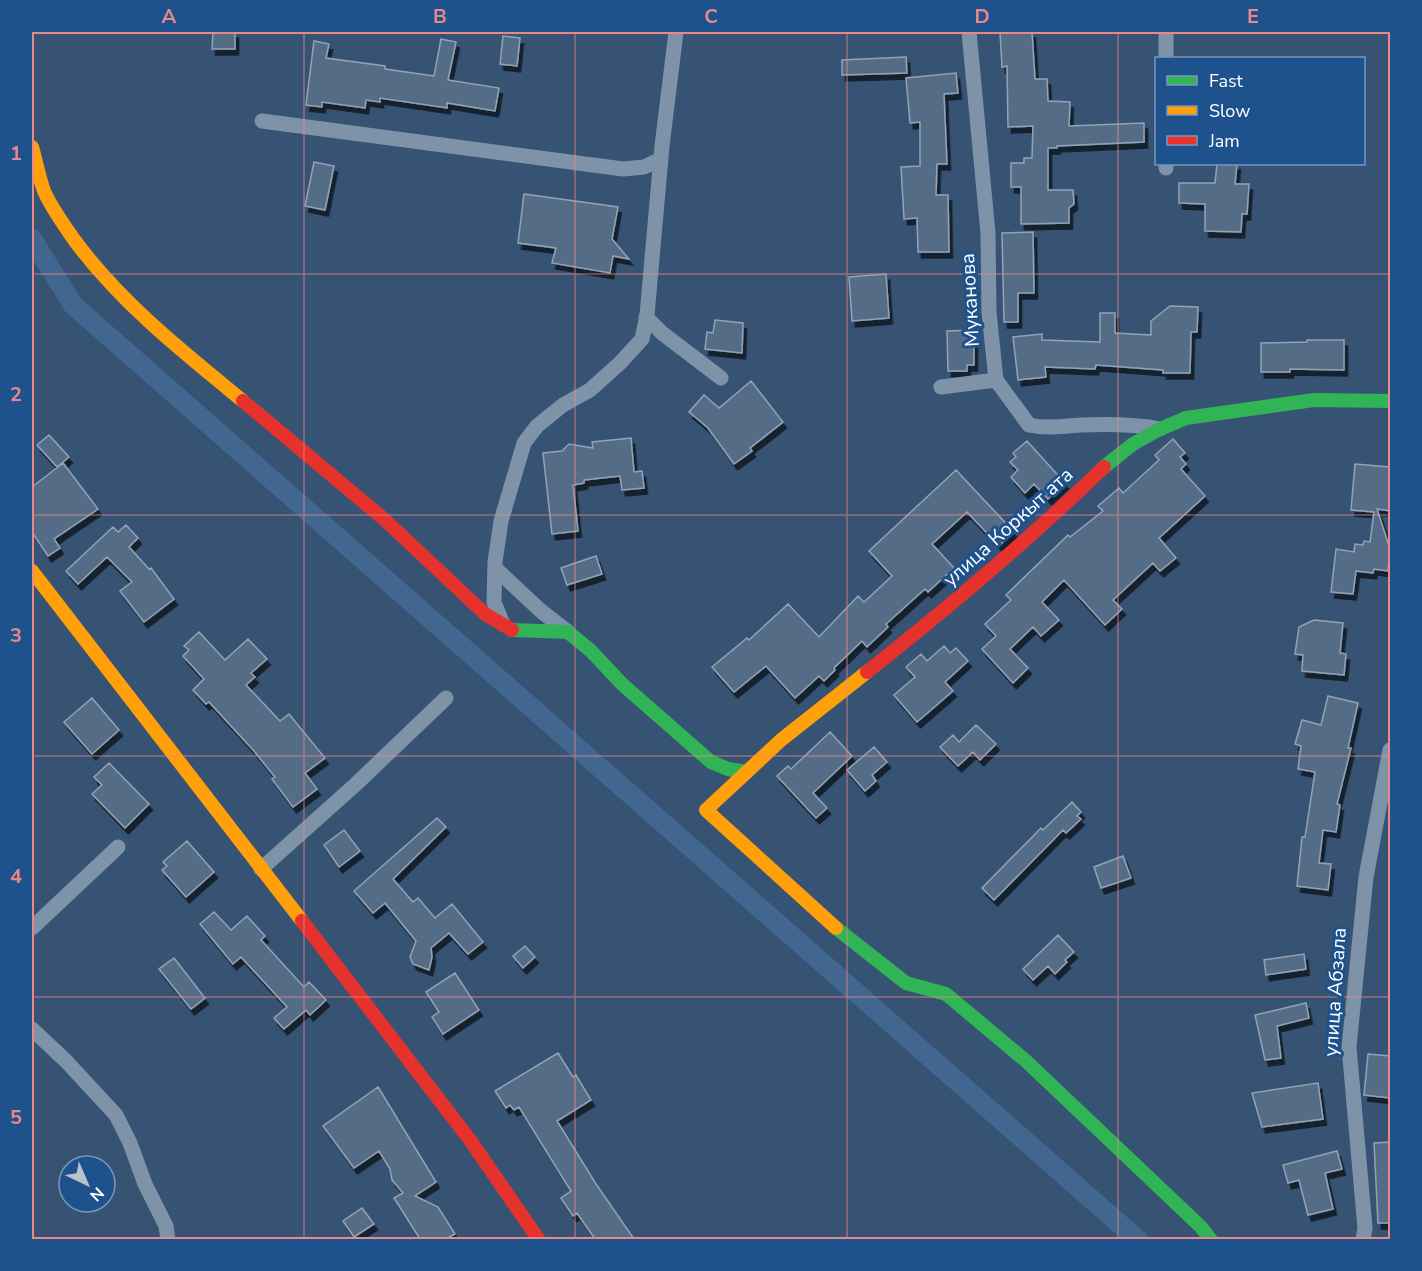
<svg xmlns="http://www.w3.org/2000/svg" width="1422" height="1271" viewBox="0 0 1422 1271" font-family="'Nunito Sans',sans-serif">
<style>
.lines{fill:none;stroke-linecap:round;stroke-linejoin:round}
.canal{stroke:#41668f;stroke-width:20}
.building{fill:#556c86;stroke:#93a3b6;stroke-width:1.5;filter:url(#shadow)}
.street{stroke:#7e93a8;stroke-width:15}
.fast{stroke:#30b455;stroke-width:14}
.slow{stroke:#ff9f0a;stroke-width:14}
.jam{stroke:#e5322d;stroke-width:14}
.grid{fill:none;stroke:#e88989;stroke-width:1.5;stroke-opacity:0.55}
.labels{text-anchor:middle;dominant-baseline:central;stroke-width:6;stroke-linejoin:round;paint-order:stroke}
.street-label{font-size:20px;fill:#fff;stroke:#1e528d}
.neatline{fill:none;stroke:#e88989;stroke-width:2}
.grid-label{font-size:20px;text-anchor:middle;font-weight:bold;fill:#e88989}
</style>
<defs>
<filter id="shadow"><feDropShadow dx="3.5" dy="6" stdDeviation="0" flood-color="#0009"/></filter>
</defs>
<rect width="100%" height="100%" fill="#375374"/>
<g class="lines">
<path class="canal" d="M32 239 73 305 1138 1240"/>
</g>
<path class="building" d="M213 32H235V49H212Z
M1000 32H1032L1035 79H1047L1048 101 1070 102 1069 126 1144 123V142L1057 146V148H1048V190H1073L1074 204 1069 208V223L1021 224V187H1011V163H1024V158H1032L1033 126 1008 127 1007 66 1002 67Z
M503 36 520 38 517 66 500 64Z
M441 39 456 42 448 80 499 88 495 111 447 103V108L380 98V102L366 100 365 108 322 102V107L306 105 314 41 329 44 326 58 385 66V69L434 76Z
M906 57 907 73 842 75V60Z
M956 73 958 93 944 94 947 164H937L936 195H948L949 252H918L917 218 904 219 901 167 920 166V122L910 123 906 78Z
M314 162 334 166 325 210 305 206Z
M1217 164H1237L1235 184H1249L1247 214H1242L1241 232 1205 231V204L1179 203V183H1215Z
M524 194 618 207 612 239 629 259 613 256 610 273 552 263 556 248 518 243Z
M1033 232 1034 293H1018V322H1004L1002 233Z
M886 274 889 318 852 321 849 277Z
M1170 306 1198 307 1197 332H1191L1190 373H1163V370L1096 365 1095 369 1045 367 1046 377 1018 380 1013 337 1042 334V340L1100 342V313H1115V333L1151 335V321Z
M715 320 743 323 742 353 705 349 707 332 713 333Z
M974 330V365H967V371H948L947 331Z
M1307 340H1344V370L1290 369V372H1261V343L1307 342Z
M751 381 783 422 750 448 752 451 734 464 708 428 689 412 704 395 719 408Z
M49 435 69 457 57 467 37 445Z
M631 438 634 472 642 471 644 488 622 490 620 476 584 480V483L573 485 578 531 552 534 543 453 562 451 569 444 593 448 592 442Z
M1173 439 1185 453 1180 457 1186 464 1181 469 1205 496 1159 538 1176 558 1160 571 1153 563 1113 600 1122 609 1105 625 1064 580 1042 602 1059 620 1041 636 1033 627 1010 649 1028 668 1013 683 982 649 996 636 985 624 1011 600 1006 595 1068 535 1070 537 1103 511 1098 506 1119 488 1123 493 1159 460 1155 455Z
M1027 441 1065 483 1048 499 1034 484 1025 493 1011 477 1018 470 1010 462 1016 457 1013 453Z
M63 463 98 509 54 539 60 548 48 556 32 532V487Z
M1355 464 1390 467V511L1377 509 1390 549 1388 571 1374 569 1373 573 1356 571 1353 594 1331 592 1336 549 1354 552 1355 544 1363 545 1364 541 1370 542 1374 512 1351 510Z
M956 470 1014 532 999 546 967 512 932 544 954 568 928 592 925 589 886 624 888 627 867 647 862 641 834 668 835 670 824 681 819 676 795 698 766 666 734 692 712 667 747 638 749 640 788 604 819 637 858 596 864 602 892 576 869 551Z
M126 525 138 538 129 547 149 569 151 568 174 599 144 622 120 591 132 582 107 557 78 584 66 571 113 527 118 532Z
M596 556 602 574 567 585 561 568Z
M1314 620 1343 623 1340 653 1346 654 1344 675 1302 671 1303 655 1295 654 1299 627Z
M199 632 225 660 248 639 267 659 251 673 255 677 246 685 280 721 289 714 325 758 305 773 317 789 293 807 272 779 275 777 254 751 209 702 206 704 193 690 204 679 183 656 189 650 184 646Z
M944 646 950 653 956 648 968 661 945 682 953 691 917 722 894 695 915 677 906 667 921 654 927 661Z
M1328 696 1358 703 1348 748H1351L1337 804 1340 805 1336 832 1323 830 1319 863 1331 864 1328 890 1297 886 1302 837H1305L1315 772 1298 769 1301 746 1295 744 1302 720 1321 725Z
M92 698 119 730 92 754 64 722Z
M976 725 996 744 980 760 973 752 958 766 940 747 953 735 959 742Z
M830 732 852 756 813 793 827 808 816 818 777 776 788 766 791 769Z
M874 747 887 762 872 775 876 781 865 791 847 770Z
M109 763 149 804 125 828 92 794 102 785 94 777Z
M1072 802 1081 812 1077 816 1081 819 1066 833 1063 830 994 900 982 888 1041 828 1043 830Z
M437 818 446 827 393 879 413 902 418 898 435 918 452 904 483 942 468 954 449 933 431 948 432 957 429 970 413 964 410 957 416 941 385 903 373 913 354 891Z
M344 830 360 851 339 867 324 845Z
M187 841 214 872 186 897 162 870 167 866 163 862Z
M1123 856 1131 878 1101 888 1094 867Z
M214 912 231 930 247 916 265 936 261 940 304 987 309 982 326 1000 310 1015 306 1010 284 1029 274 1018 287 1007 241 957 233 964 200 924Z
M1058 935 1074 952 1065 960 1067 962 1055 974 1048 966 1033 980 1023 969Z
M525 946 535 957 523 968 513 956Z
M1304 954 1306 969 1266 975 1264 960Z
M174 958 205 998 191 1009 159 969Z
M455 973 479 1010 443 1034 432 1017 439 1012 426 992Z
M1306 1003 1309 1018 1277 1026 1281 1058 1265 1060 1255 1015Z
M558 1053 573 1077 576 1075 591 1100 557 1121 596 1184 634 1239H595L577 1213 573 1216 561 1198 571 1191 519 1107 514 1110 510 1105 506 1108 495 1091Z
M1368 1054 1390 1056V1098L1364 1095Z
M1318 1083 1323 1119 1262 1127 1252 1093Z
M378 1087 436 1182 415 1196 438 1207 455 1234 446 1239H420L394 1198 403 1193 392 1180 390 1169 379 1151 354 1168 323 1126Z
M1390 1142V1223H1378L1374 1143Z
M1337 1151 1342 1169 1325 1173 1333 1209 1308 1215 1299 1180 1288 1183 1283 1165Z
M362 1208 374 1224 354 1237 343 1221Z"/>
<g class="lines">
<path class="street" d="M969 32 988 233 989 312 996 380 1029 425C1048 429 1062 426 1081 425 1106 424 1135 424 1160 429
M1166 32V58
M262 121 623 169 644 167 661 159
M1166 164V168
M646 317 662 333 721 378
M941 387 996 380
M495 568 541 611 568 632
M503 624 494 602 495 562 501 521 524 443 537 426 563 405 590 390 620 363 642 339 647 315 662 146 676 32
M261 869 355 785 446 698
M32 928 118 847
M32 1029 66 1061 116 1115 130 1143 145 1184 166 1226 168 1240
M1363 1240 1365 1228 1349 1047 1366 877 1390 750"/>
<path class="fast" d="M1104 467 1133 444 1160 429 1186 418 1314 400 1390 401
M512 630 568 632 591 651 622 684 711 762 728 769 747 772
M836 928 906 983 946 994 1026 1061 1201 1227 1211 1240"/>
<path class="slow" d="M32 147C36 161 39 177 44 191 52 209 64 225 75 241 122 304 183 352 243 401
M32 571 302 921
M836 928 706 810 781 740 867 672"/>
<path class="jam" d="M243 401 385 520 485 614 512 630
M867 672C949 607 1029 540 1104 467
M302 921 470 1140 539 1240"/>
</g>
<path class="grid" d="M304 32V1240M575 32V1240M847 32V1240M1118 32V1240M32 274H1390M32 515H1390M32 756H1390M32 997H1390"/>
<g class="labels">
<g class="street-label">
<text transform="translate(970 300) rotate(-93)">Муканова</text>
<text transform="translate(1008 527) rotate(-42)">улица Коркыт ата</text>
<text transform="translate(1335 992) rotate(-86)">улица Абзала</text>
</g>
</g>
<rect width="1422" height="1271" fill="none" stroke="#1e528d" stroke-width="66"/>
<rect x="1155" y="57" width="210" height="108" fill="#1e528d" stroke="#7897bb" stroke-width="1.5"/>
<rect x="1167" y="76" width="30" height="9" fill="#30b455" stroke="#7897bb" stroke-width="1.5"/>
<text x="1209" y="87" font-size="18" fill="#ffffff">Fast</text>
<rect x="1167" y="106" width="30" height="9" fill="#ff9f0a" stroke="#7897bb" stroke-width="1.5"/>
<text x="1209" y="117" font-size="18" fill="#ffffff">Slow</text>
<rect x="1167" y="136" width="30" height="9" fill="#e5322d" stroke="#7897bb" stroke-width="1.5"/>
<text x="1209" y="147" font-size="18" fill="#ffffff">Jam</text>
<g transform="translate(87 1184) rotate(136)"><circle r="28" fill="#1e528d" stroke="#7897bb" stroke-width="1.5"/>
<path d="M0-4.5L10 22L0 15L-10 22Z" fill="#b9c3ce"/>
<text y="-9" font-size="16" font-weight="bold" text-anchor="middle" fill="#ffffff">N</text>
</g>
<rect x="33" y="33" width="1356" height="1205" class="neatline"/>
<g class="grid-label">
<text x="169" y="23">A</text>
<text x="440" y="23">B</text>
<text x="711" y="23">C</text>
<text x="982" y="23">D</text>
<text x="1253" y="23">E</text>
<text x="16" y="160">1</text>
<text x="16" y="401">2</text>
<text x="16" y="642">3</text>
<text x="16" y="883">4</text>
<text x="16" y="1124">5</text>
</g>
</svg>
